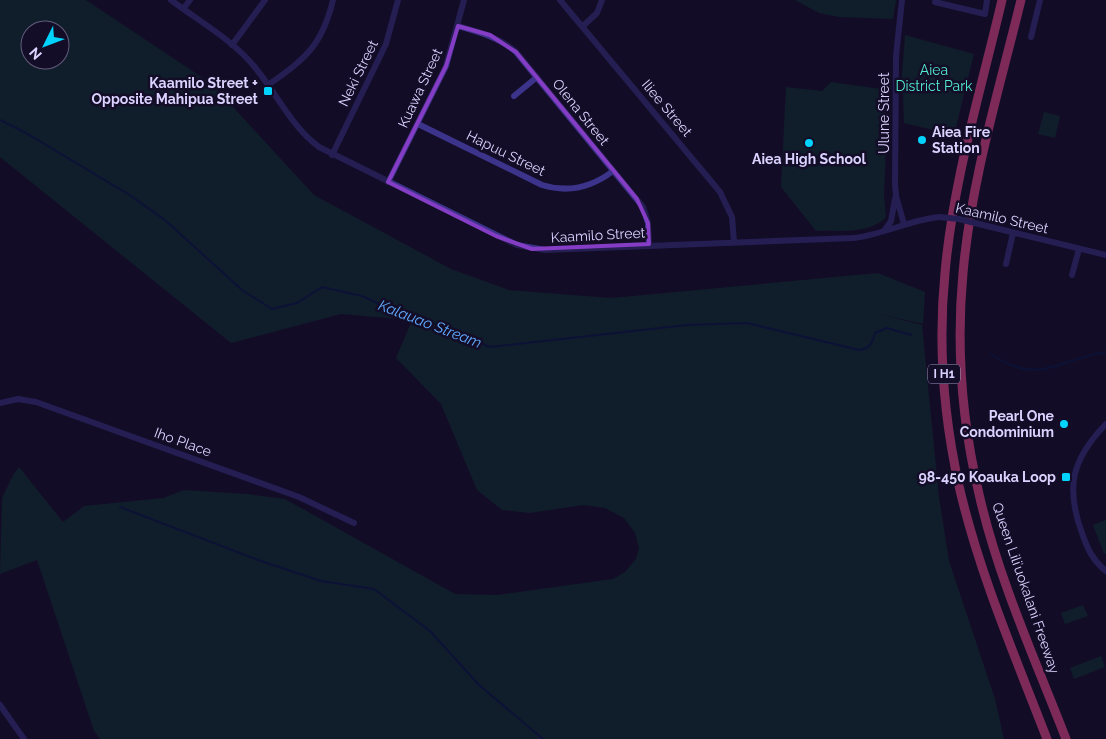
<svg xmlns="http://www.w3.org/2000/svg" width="1106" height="739" viewBox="0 0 1106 739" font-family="Raleway,sans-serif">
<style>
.green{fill:#0f3132;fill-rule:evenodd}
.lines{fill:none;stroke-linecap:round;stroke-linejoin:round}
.stream{stroke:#051948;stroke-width:2}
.minor{stroke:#3c338b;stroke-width:6}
.highway{stroke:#ff4e97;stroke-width:9}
.minor-bridge{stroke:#3c338b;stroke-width:6}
.marked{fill:none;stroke:#853dc5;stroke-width:4;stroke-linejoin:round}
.poi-dot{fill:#00d4fe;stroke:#130d27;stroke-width:2}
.labels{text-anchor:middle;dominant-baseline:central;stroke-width:5;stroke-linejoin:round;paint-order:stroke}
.shield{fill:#130d27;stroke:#9f98be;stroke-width:1}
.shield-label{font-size:12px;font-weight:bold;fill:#dbd3ff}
.park-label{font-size:14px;fill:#53ebcf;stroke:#130d27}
.street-label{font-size:14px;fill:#dbd3ff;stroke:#130d27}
.poi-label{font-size:14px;font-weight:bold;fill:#dbd3ff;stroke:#130d27;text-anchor:end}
.water-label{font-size:15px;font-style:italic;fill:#61abff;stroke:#130d27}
</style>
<rect width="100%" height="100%" fill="#130d27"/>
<path class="green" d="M0 0H86L212 84 314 195 451 269 509 290 611 298 878 273 925 292 923 324 876 313 922 325 939 497 949 561 995 699 1004 739H100L94 731 37 560 0 574 2 498 13 475 19 467 63 522 84 506 163 498 184 490 247 494 285 499 455 594 497 595 613 579 625 572 636 559 639 548 635 533 624 518 605 508 583 505 530 513 502 510 477 490 441 404 396 358 412 320 341 314 231 343 0 157ZM30 30H60V60H30Z
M795 0H896L893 19 839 17 819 13Z
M905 35 974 54 954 135 904 123 902 75Z
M831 82 888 90 884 196 886 217C869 235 838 230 816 231L781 187 786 87 822 91Z
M1044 112 1060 116 1055 138 1038 134Z
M1106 520V553L1104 554 1093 525Z
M1083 605 1088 616 1065 624 1061 613Z
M1101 656 1105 667 1074 679 1070 668Z"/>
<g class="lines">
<path class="stream" d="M0 120 26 133 128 194 165 220 242 290 272 309 297 303 322 287 362 296 423 324H436L490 347 687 325 747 323 859 350C871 348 872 343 875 333L887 328 911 335
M991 354C1039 387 1057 359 1106 352
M120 507 258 560 321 581 374 589 430 631 479 685 543 739"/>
<path class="minor" d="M171 0C200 22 235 41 257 70 278 96 292 127 319 147L517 245 545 250 853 238C883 235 909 220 939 217
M560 0 720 192 732 217 734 242
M902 0 896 56 895 184 896 196 904 224
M935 2 985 14 987 0
M183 9 190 0
M458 26C479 32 499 37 516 52L643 207 648 223 649 244
M583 26 597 13 602 0
M1031 37 1040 0
M232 45 265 0
M268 85C305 59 322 46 333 0
M514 96 537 77
M418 124 542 185C568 193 591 188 613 171
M332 155 386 44 398 0
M388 182 446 66 464 0
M987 226 1106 255
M884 231 891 221 895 199
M1006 264 1013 233
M1072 275 1079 249
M0 403 18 399 36 402 299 497 354 523
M1106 424C1072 459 1065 487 1082 533 1087 548 1093 561 1106 571
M0 705 24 739"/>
<path class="highway" d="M1002 0C981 90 953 181 945 273 938 343 944 418 959 486 979 573 1015 656 1047 739
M1021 0C999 90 971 181 963 273 956 347 962 422 979 494 998 578 1035 659 1066 739"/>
<path class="minor-bridge" d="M939 217 959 219 987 226"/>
</g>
<path d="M0 0H1106V739H0ZM458 26 490 35 516 52 637 199 648 223 649 244 532 249 496 236 388 182 446 66Z" fill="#130d27" fill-opacity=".55" fill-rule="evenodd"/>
<path class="marked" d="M458 26 490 35 516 52 637 199 648 223 649 244 532 249 496 236 388 182 446 66Z"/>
<g class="poi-dot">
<rect x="263" y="86" width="10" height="10" rx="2.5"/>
<circle cx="922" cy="140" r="5"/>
<circle cx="809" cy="143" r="5"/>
<circle cx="1064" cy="424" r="5"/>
<rect x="1061" y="472" width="10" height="10" rx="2.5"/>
</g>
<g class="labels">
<rect class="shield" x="928" y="364.5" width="32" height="19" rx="4"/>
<g class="shield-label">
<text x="944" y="374">I H1</text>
</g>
<g class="park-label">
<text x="934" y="70">Aiea<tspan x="934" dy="16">District Park</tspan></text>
</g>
<g class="street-label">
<text transform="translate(358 73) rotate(-64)">Neki Street</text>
<text transform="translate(420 88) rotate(-65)">Kuawa Street</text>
<text transform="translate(667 108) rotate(50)">Iliee Street</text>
<text transform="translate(581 112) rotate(51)">Olena Street</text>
<text transform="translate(884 113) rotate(-90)">Ulune Street</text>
<text transform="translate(506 153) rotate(26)">Hapuu Street</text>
<text transform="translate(1002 218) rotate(13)">Kaamilo Street</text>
<text transform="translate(598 235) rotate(-3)">Kaamilo Street</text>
<text transform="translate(183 442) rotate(20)">Iho Place</text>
<text transform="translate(1026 588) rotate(71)">Queen Liliʻuokalani Freeway</text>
</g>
<g class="poi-label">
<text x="258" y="83">Kaamilo Street +<tspan x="258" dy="16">Opposite Mahipua Street</tspan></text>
<text x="932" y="132" text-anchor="start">Aiea Fire<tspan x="932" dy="16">Station</tspan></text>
<text x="809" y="159" text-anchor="middle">Aiea High School</text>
<text x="1054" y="416">Pearl One<tspan x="1054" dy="16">Condominium</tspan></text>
<text x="1056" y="477">98-450 Koauka Loop</text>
</g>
<g class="water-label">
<text transform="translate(430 324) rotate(21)">Kalauao Stream</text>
</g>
</g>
<g transform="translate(45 45) rotate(228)"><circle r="24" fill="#130d27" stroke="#635c7d"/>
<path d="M0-4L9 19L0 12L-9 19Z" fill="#00d4fe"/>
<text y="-8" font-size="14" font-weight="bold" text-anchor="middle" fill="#dbd3ff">N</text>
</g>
</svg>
